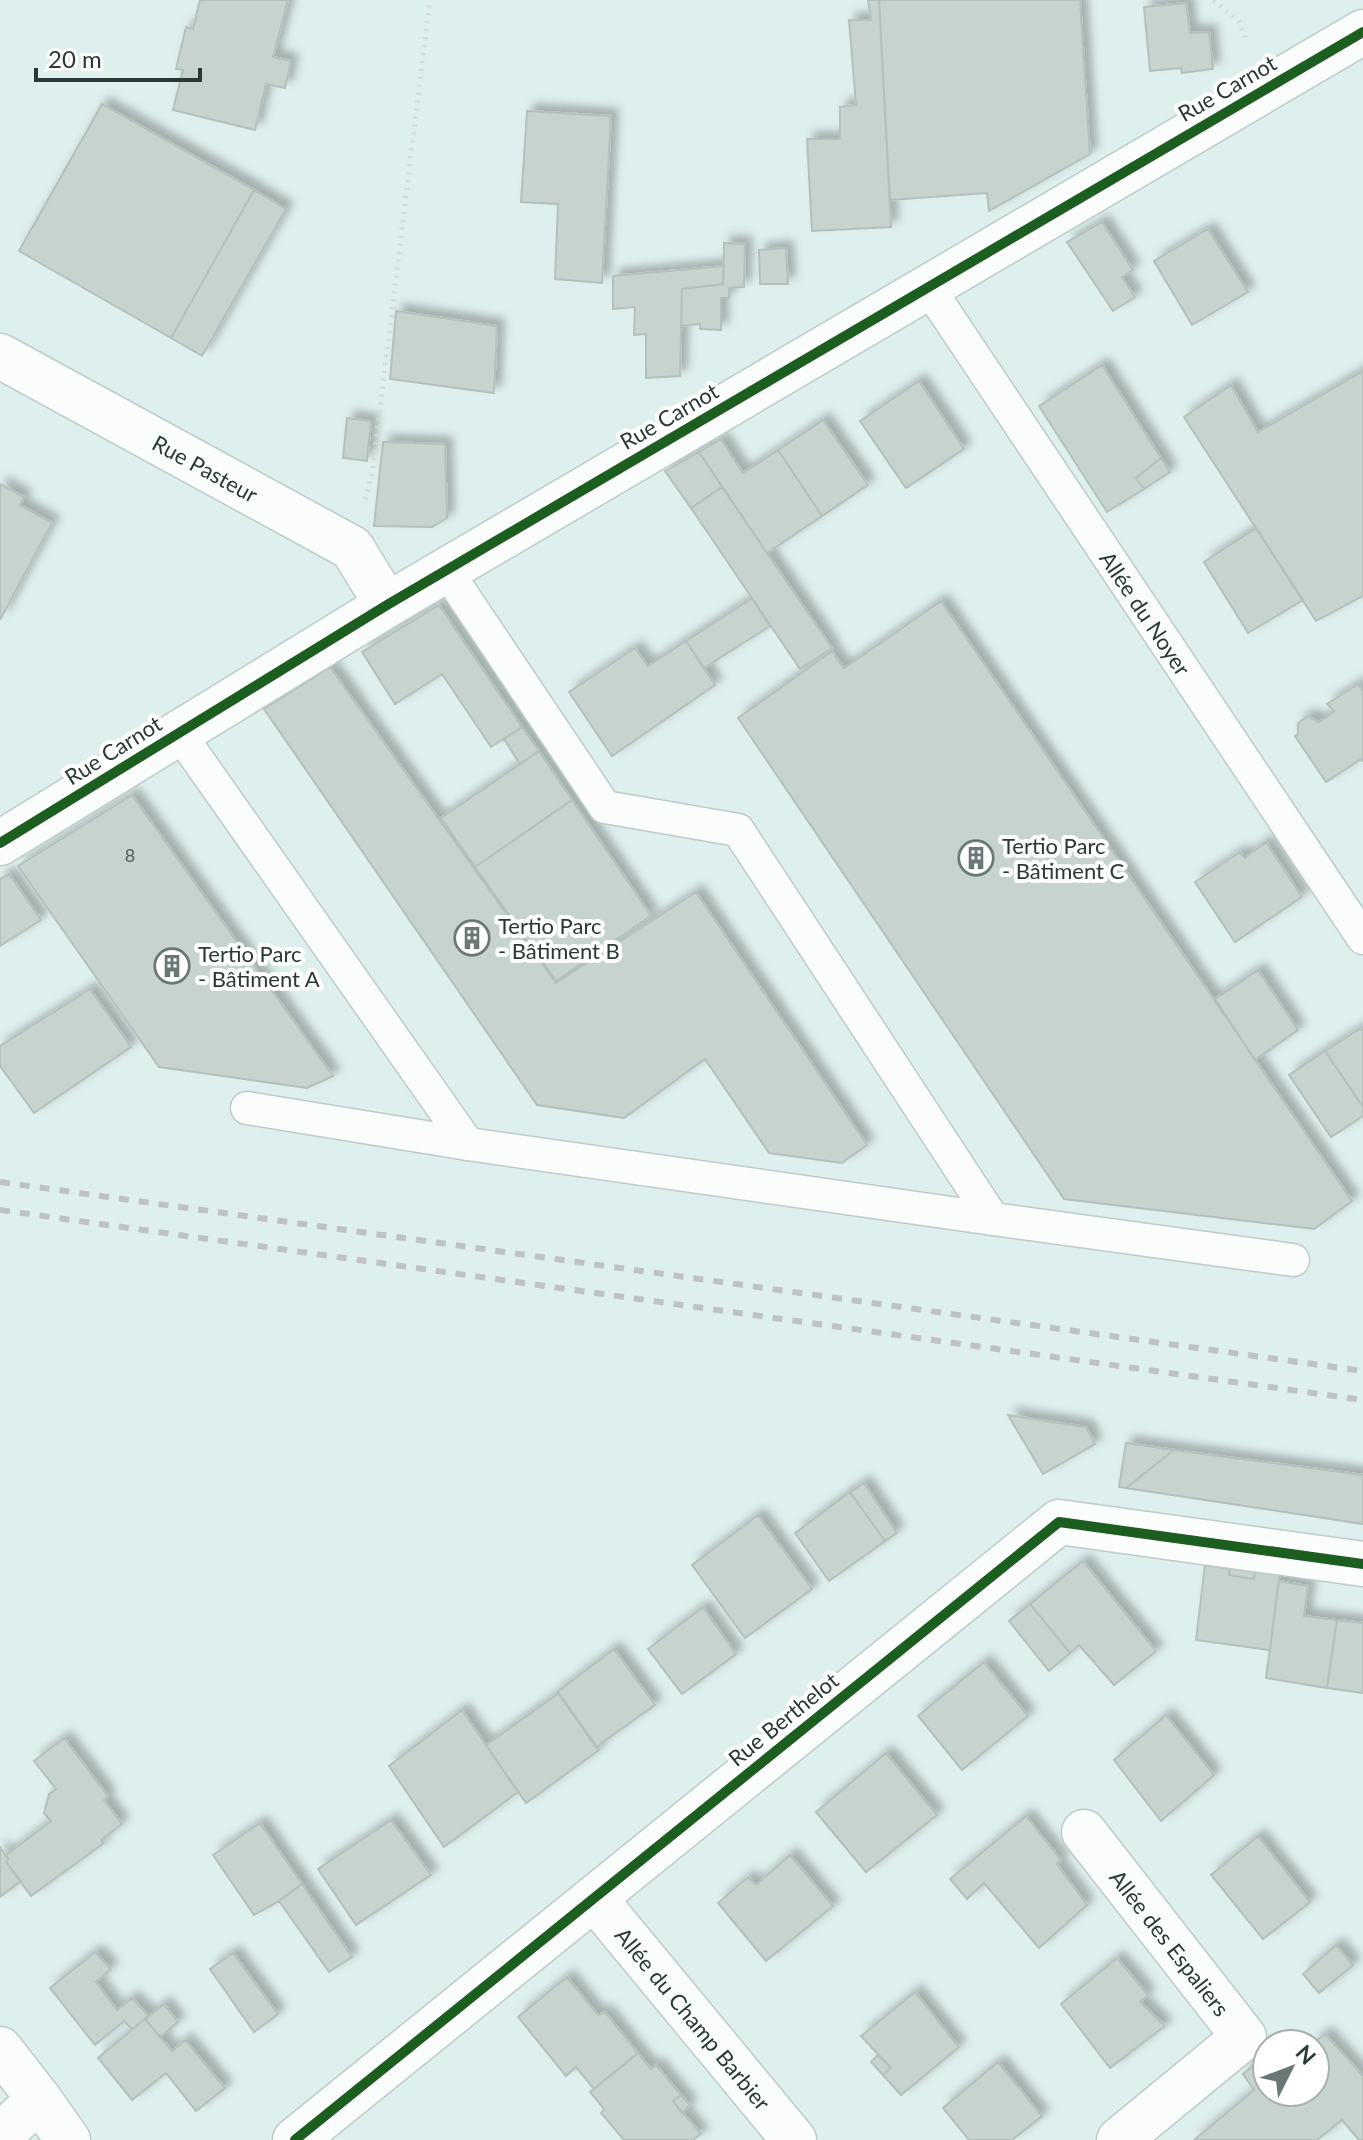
<svg xmlns="http://www.w3.org/2000/svg" width="1363" height="2140" viewBox="0 0 1363 2140" font-family="Lato,sans-serif">
<style>
.building{fill:#c6d3cf;stroke:#b3c0bc;stroke-width:2;filter:url(#shadow)}
.lines{fill:none;stroke-linecap:round;stroke-linejoin:round}
.service-casing{stroke:#bdcbca;stroke-width:35}
.minor-casing{stroke:#bdcbca;stroke-width:47}
.secondary-casing{stroke:#bdcbca;stroke-width:47}
.path{stroke:#d4dad9;stroke-width:5;stroke-dasharray:2 6;stroke-linecap:butt}
.service{stroke:#fafdfc;stroke-width:32}
.minor{stroke:#fafdfc;stroke-width:44}
.secondary{stroke:#fafdfc;stroke-width:44}
.rail{stroke:#bec3c2;stroke-width:6;stroke-dasharray:10 10;stroke-linecap:butt}
.cycleway-casing{stroke:#fff;stroke-width:15}
.cycleway{stroke:#1b5e20;stroke-width:10}
.labels{text-anchor:middle;dominant-baseline:central;stroke-width:8;stroke-linejoin:round;paint-order:stroke}
.number-label{font-size:18px;fill:#515f5c}
.street-label{font-size:22px;fill:#2a3836;stroke:#fff}
.poi-label{font-size:22px;fill:#2a3836;stroke:#fff;text-anchor:start}
</style>
<defs>
<filter id="shadow"><feDropShadow dx="7" dy="-7" stdDeviation="4" flood-color="#0004"/></filter>
</defs>
<rect width="100%" height="100%" fill="#def0ee"/>
<path class="building" d="M200 0H288L273 57 291 61 285 88 266 84 255 130 173 110 183 70 176 69 186 27 193 29Z
M868 0H879L891 227 812 231 807 139H840V107L856 105 849 20H871Z
M879 0H1080L1090 154 989 211 987 193 890 200Z
M1186 3 1190 33 1209 32 1213 69 1182 73 1181 68 1150 71 1144 7Z
M102 104 254 190 171 338 19 251Z
M527 111 611 116 602 283 555 279 558 204 521 202Z
M254 190 286 209 202 356 171 338Z
M1102 222 1133 270 1122 277 1135 297 1113 311 1067 242Z
M1208 229 1248 292 1192 325 1154 261Z
M724 243 745 244 744 287 729 288V298H721V330L700 329V324L681 326 682 289 723 284Z
M786 248 788 284H760L759 250Z
M724 266 723 284 682 289 680 376 646 378V334L634 335 635 307 613 309V276Z
M396 311 497 326 494 393 390 379Z
M1102 365 1161 458 1136 478 1144 489 1107 512 1039 406Z
M1363 371V596L1316 621 1184 417 1231 385 1258 432Z
M919 381 964 449 906 488 860 421Z
M347 418 371 421 367 461 343 458Z
M823 420 868 485 822 516 778 450Z
M721 439 743 473 778 450 822 516 767 553 699 452Z
M383 442 445 444 447 518 432 527 374 526Z
M699 452 722 487 691 508 665 471Z
M1161 458 1170 472 1144 489 1136 478Z
M0 484 24 497 20 505 52 523 0 620Z
M722 487 832 648 800 669 691 508Z
M1256 528 1303 600 1248 633 1204 562Z
M752 598 770 626 704 668 686 641Z
M941 601 1352 1201 1314 1229 1064 1199 738 718 832 651 844 668Z
M439 605 522 727 491 747 442 674 395 704 362 652Z
M686 641 715 685 612 756 569 692 635 648 648 666Z
M330 667 556 983 696 892 867 1145 842 1163 769 1153 705 1059 624 1118 537 1105 264 709Z
M1358 684 1363 691V761L1361 759 1326 782 1295 736 1298 734V723L1308 716 1319 722 1334 711 1327 704Z
M522 727 539 751 520 764 504 739Z
M539 751 572 800 475 867 441 818Z
M132 795 333 1076 307 1088 159 1067 18 866Z
M572 800 650 914 649 917 556 981 475 867Z
M1266 842 1302 897 1235 942 1195 882 1240 852 1245 858Z
M9 874 41 920 0 946V879Z
M1258 970 1298 1030 1255 1060 1215 999Z
M90 989 131 1047 34 1113 0 1066V1046Z
M1361 1028 1363 1031V1107L1325 1051Z
M1325 1051 1363 1107V1116L1331 1137 1289 1075Z
M1008 1415 1086 1427 1095 1444 1043 1474Z
M1126 1443 1174 1450 1126 1488 1119 1487Z
M1174 1450 1363 1475V1524L1126 1488Z
M864 1483 897 1533 885 1541 850 1492Z
M850 1492 885 1541 829 1581 795 1533Z
M758 1515 812 1589 745 1638 692 1565Z
M1083 1561 1156 1651 1114 1685 1079 1645 1070 1653 1030 1604Z
M1230 1562 1256 1567 1254 1579 1229 1575Z
M1205 1565 1230 1569 1229 1575 1254 1579 1256 1567 1280 1570 1270 1650 1196 1640Z
M1279 1581 1308 1586 1304 1616 1337 1620 1327 1688 1266 1678Z
M1030 1604 1070 1653 1049 1671 1009 1621Z
M703 1607 736 1654 682 1694 648 1649Z
M1337 1620 1363 1623V1693L1327 1688Z
M614 1649 655 1705 596 1747 557 1692Z
M984 1662 1028 1716 962 1770 918 1716Z
M559 1693 599 1750 526 1803 486 1745Z
M462 1710 518 1792 444 1847 389 1766Z
M1166 1715 1214 1775 1161 1821 1114 1760Z
M64 1738 108 1796 104 1800 122 1824 101 1840 104 1843 31 1896 6 1862 8 1859 6 1855 51 1821 44 1813 49 1794 56 1789 34 1761Z
M886 1753 937 1815 866 1872 816 1812Z
M1026 1816 1061 1860 1057 1864 1087 1905 1039 1948 984 1883 967 1899 950 1879Z
M391 1820 431 1875 356 1925 318 1869Z
M260 1823 302 1884 279 1901 254 1915 213 1855Z
M1258 1836 1310 1902 1263 1939 1211 1875Z
M0 1847 8 1859 6 1862 21 1881 0 1897Z
M790 1855 833 1906 766 1961 718 1903 748 1877 756 1885Z
M302 1884 352 1957 329 1972 279 1901Z
M1336 1945 1353 1965 1319 1993 1303 1974Z
M95 1952 111 1969 96 1982 117 2010 132 1998 149 2016 132 2029 124 2021 95 2045 50 1988Z
M233 1953 278 2014 254 2032 210 1969Z
M1117 1958 1148 1995 1140 2002 1165 2026 1110 2068 1061 2004Z
M567 1977 598 2015 605 2012 638 2053 594 2089 576 2067 566 2076 518 2017Z
M915 1992 959 2047 901 2095 883 2075 891 2068 861 2036Z
M164 2004 178 2022 160 2037 145 2019Z
M145 2019 172 2051 185 2040 225 2088 196 2111 166 2073 132 2100 98 2058Z
M1325 2034 1363 2076V2140H1359L1342 2120 1317 2140H1194L1254 2090 1243 2074 1261 2059 1267 2066V2092H1315V2044H1312Z
M638 2053 651 2069 656 2065 681 2095 673 2101 701 2134 693 2140H624L601 2113 604 2109 590 2092Z
M878 2055 891 2068 883 2075 871 2062Z
M998 2062 1042 2116 1012 2140H969L943 2108Z
M681 2095 690 2105 682 2113 673 2101Z"/>
<g class="lines">
<defs>
<g id="service">
<path id="s1" d="M928 287 1363 938"/>
<path d="M179 733 468 1144 993 1219 738 830 605 807 446 570"/>
<path d="M247 1108 468 1144"/>
<path d="M993 1219 1293 1260"/>
</g>
<g id="minor">
<path id="s2" d="M0 356 352 548 387 605"/>
<path d="M0 843 387 605 1363 32"/>
<path id="s3" d="M1084 1832 1244 2037 1119 2140"/>
<path id="s4" d="M594 1898 794 2140"/>
<path d="M0 2136 39 2099"/>
<path d="M295 2140 1059 1522 1363 1564"/>
</g>
<path id="secondary" d="M0 2049 39 2099 68 2140"/>
</defs>
<use href="#service" class="service-casing"/>
<use href="#minor" class="minor-casing"/>
<use href="#secondary" class="secondary-casing"/>
<path class="path" d="M1214 0 1239 22 1247 42
M365 499 372 474 430 0"/>
<use href="#service" class="service"/>
<use href="#minor" class="minor"/>
<use href="#secondary" class="secondary"/>
<path class="rail" d="M0 1182 1363 1371
M0 1210 1363 1400"/>
<defs>
<path id="cycleway" d="M0 843 387 605 1363 32
M295 2140 1059 1522 1363 1564"/>
</defs>
<use href="#cycleway" class="cycleway-casing"/>
<use href="#cycleway" class="cycleway"/>
</g>
<defs>
<symbol id="building-ring" viewBox="-11 -11 22 22"><circle r="9.5" fill="#fff" stroke="#697876" stroke-width="1.5"/><path d="M-4-6H4V6H1V3H-1V6H-4ZM-2.5-4.3h1.7v1.8h-1.7ZM.8-4.3h1.7v1.8H.8ZM-2.5-1h1.7V.8h-1.7ZM.8-1h1.7V.8H.8Z" fill="#697876"/></symbol>
</defs>
<g fill-rule="evenodd">
<use href="#building-ring" x="956" y="838" width="40" height="40"/>
<use href="#building-ring" x="452" y="918" width="40" height="40"/>
<use href="#building-ring" x="152" y="946" width="40" height="40"/>
</g>
<g class="labels">
<g class="number-label">
<text x="130" y="855">8</text>
</g>
<g class="street-label">
<text transform="translate(1227 88) rotate(-30)">Rue Carnot</text>
<text transform="translate(669 416) rotate(-30)">Rue Carnot</text>
<text stroke="none"><textPath href="#s2" startOffset="234">Rue Pasteur</textPath></text>
<text stroke="none"><textPath href="#s1" startOffset="392">Allée du Noyer</textPath></text>
<text transform="translate(113 750) rotate(-32)">Rue Carnot</text>
<text transform="translate(783 1719) rotate(-39)">Rue Berthelot</text>
<text stroke="none"><textPath href="#s3" startOffset="140">Allée des Espaliers</textPath></text>
<text stroke="none"><textPath href="#s4" startOffset="156">Allée du Champ Barbier</textPath></text>
</g>
<g class="poi-label">
<text x="1002" y="845">Tertio Parc<tspan x="1002" dy="25">- Bâtiment C</tspan></text>
<text x="498" y="925">Tertio Parc<tspan x="498" dy="25">- Bâtiment B</tspan></text>
<text x="198" y="953">Tertio Parc<tspan x="198" dy="25">- Bâtiment A</tspan></text>
</g>
</g>
<g transform="translate(1291 2068) rotate(48)"><circle r="38" fill="#ffffff" stroke="#aaafaf" stroke-width="2"/>
<path d="M0-6L14 30L0 20L-14 30Z" fill="#697876"/>
<text y="-12" font-size="22" font-weight="bold" text-anchor="middle" fill="#2a3836">N</text>
</g>
<path d="M36 68v12h164v-12" fill="none" stroke="#2a3836" stroke-width="4"/>
<text x="48" y="68" font-size="24" fill="#2a3836" stroke="#ffffff" stroke-width="6" paint-order="stroke">20 m</text>
</svg>
